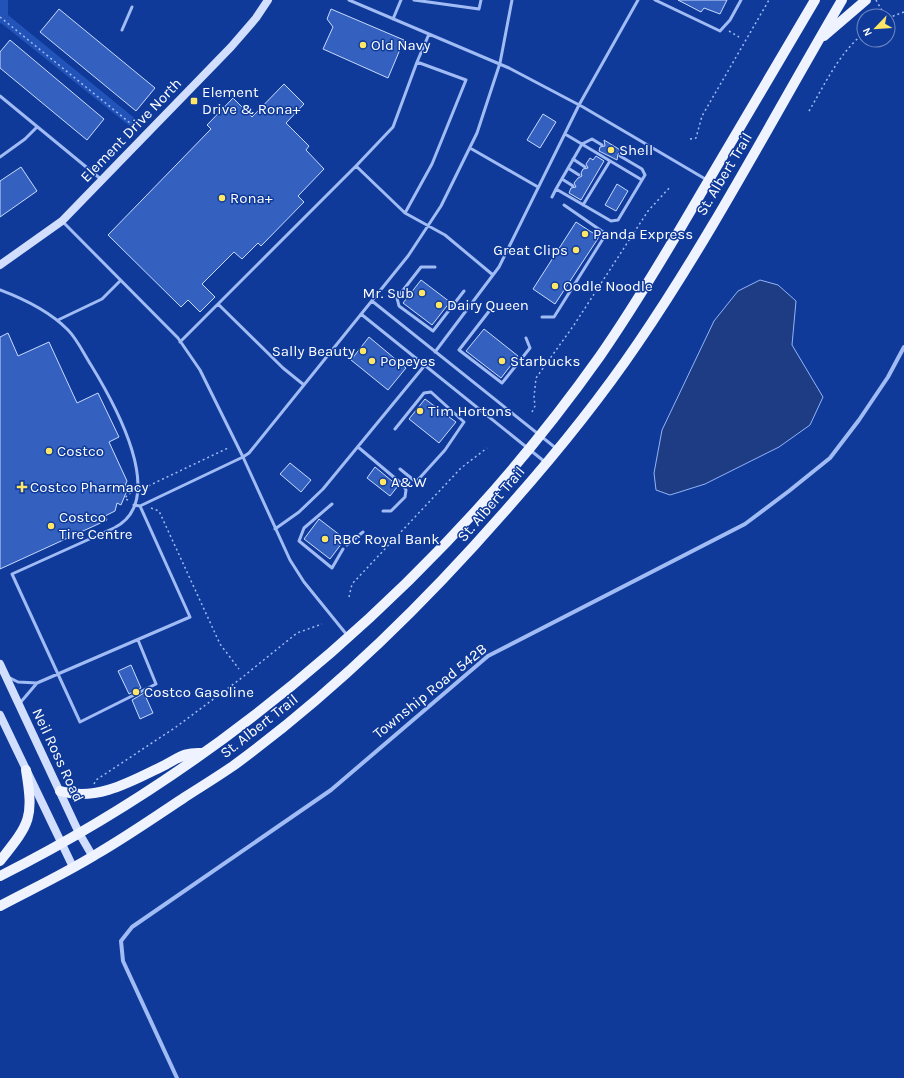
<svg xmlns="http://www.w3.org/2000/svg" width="904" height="1078" viewBox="0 0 904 1078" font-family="Karla,sans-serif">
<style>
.green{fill:#2253b8}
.water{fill:#1d3c84;stroke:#92b5f8}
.building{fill:#3461bf;stroke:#c9dafe}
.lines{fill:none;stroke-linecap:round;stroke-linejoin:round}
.path{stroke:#a1bcf5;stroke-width:1.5;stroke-dasharray:2 3;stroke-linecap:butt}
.lane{stroke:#a1bcf5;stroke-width:3}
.street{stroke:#a1bcf5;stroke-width:4}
.secondary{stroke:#d1defd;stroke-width:8}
.primary{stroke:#eef3ff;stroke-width:10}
.poi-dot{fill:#ffe664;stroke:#0f3a99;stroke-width:1.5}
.labels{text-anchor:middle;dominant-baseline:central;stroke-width:3;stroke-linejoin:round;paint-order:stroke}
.poi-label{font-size:15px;fill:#fff;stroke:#0f3a99;text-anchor:start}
.street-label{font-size:15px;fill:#fff;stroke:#0f3a99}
</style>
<rect width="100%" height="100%" fill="#0f3a99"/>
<path class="green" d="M0 0H8V15L138 121 131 127 1 23 0 24Z"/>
<path class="water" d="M760 280 778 285 796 301 792 345 823 397 810 425 779 447 705 484 670 495 656 490 654 473 662 430 714 321 738 291Z"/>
<path class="building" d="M678 0H727L720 14 704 8 701 12Z
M59 9 155 88 136 111 40 32Z
M331 9 404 40 388 78 323 49 333 27 327 19Z
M10 40 104 119 87 140 0 68V52Z
M284 84 304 104 286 123 309 146 306 150 324 169 298 196 304 202 261 246 258 243 242 259 234 252 202 284 215 297 200 312 188 300 181 307 108 235 211 129 207 125 233 98 252 117Z
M543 114 556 122 540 148 527 140Z
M604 140 622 151 618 154 617 160 599 151 600 147 605 146Z
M596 156 604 161 581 200 569 193 571 188 576 187 574 183 578 178 582 176 581 173 583 169 588 168 586 164 590 158 593 160Z
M21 167 37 191 0 217V181Z
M617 184 628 191 616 211 605 205Z
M576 222 599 237 555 304 533 289Z
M421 280 450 302 432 325 403 303Z
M484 329 518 356 501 378 466 351Z
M8 333 18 356 49 342 77 403 98 393 119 437 109 442 127 481 125 486 128 488 121 505 117 503 115 511 105 516 107 520 0 569V337Z
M369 337 406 368 388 390 351 360Z
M425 399 456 422 439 443 409 419Z
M290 463 311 480 301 492 280 474Z
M375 467 398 486 390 496 367 478Z
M319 519 345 539 330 559 304 539Z
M131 665 141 688 129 694 118 671Z
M144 693 153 713 140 719 132 700Z"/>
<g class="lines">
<path class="path" d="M876 0 885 16
M0 17 135 127
M888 18 904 12
M729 31 739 37
M809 111C825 84 839 53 864 33
M690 139 696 138 702 116 769 0
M532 412 535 406 534 397 536 378 574 325 648 211 671 186
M144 488 228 448
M128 500 125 499 127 495 131 493
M151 508 159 511 220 644 239 669
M349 597 352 584 461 468 487 448
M94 784 96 780 176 727 239 680 297 633 322 624"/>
<path class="lane" d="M349 0 509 68 583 107 707 180
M414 0 479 9 481 0
M655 0 720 31 730 20 741 0
M393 19 401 0
M122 30 132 7
M0 96 102 180
M565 134 642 180
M470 148 538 187
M0 157 25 139 37 127
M573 159 585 167
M356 166 393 127 417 62
M568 168 579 175
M562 179 573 186
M556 189 582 144 592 139 602 145
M552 197 556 189 611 221 618 220 645 175 642 169 620 156
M583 205 610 161
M405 213 432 164 466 80 417 62 429 34
M63 222 178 338 200 370 243 457 290 560 304 582 347 635
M435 267H421L397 298 399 306 433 331 464 291
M0 290C24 299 49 311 68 330 77 339 84 354 91 365 113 401 170 500 114 528L12 574 80 722 156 684 138 640
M372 301 557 449
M218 304 283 368 304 385
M490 310 459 350 502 383 530 348 526 338
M361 314 545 462
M542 317H554L606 234 564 205
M58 320 102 299 120 281
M180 342 356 166 405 213 445 235 493 275
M435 352 499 267 579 105 638 0
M395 429 424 393 431 392 464 422 445 450 416 482 400 469
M358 447 402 484 406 490 405 497 391 511H383
M332 504 304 528 299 541 332 568 343 549
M134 505 140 506 243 457 249 453 408 256 441 206 477 133 500 63 512 0
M275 529 299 512 323 489 425 365
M347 545 363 532
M8 677 18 682 37 683
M20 703 37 683 190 617 140 506"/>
<path class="street" d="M177 1078 123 961 121 941 132 927 331 790 488 656 745 524 789 491 830 458 859 420 888 377 904 347"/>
<path class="secondary" d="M0 265 62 221 231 47 256 18 268 0
M0 664 79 833 93 857
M0 715 73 867"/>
<path class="primary" d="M824 36 866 0
M60 791C97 802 132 781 165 765 180 757 185 752 202 753
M0 861C30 823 34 819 26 770
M0 876C235 758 448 571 600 356 636 304 668 250 700 195 739 130 777 65 815 0
M0 906C32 889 64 874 95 855 126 837 155 817 185 797 201 787 217 777 233 766 337 690 429 599 513 502 558 451 600 399 638 343 713 233 775 114 842 0"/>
</g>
<g class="poi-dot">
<circle cx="363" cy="45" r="4"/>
<rect x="190" y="97" width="8" height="8" rx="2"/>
<circle cx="611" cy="150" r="4"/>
<circle cx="222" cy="198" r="4"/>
<circle cx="585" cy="234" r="4"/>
<circle cx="576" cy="250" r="4"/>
<circle cx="555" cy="286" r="4"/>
<circle cx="422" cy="293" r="4"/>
<circle cx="439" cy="305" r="4"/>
<circle cx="363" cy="351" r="4"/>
<circle cx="372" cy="361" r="4"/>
<circle cx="502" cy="361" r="4"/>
<circle cx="420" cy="411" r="4"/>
<circle cx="49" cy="451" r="4"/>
<circle cx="383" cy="482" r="4"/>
<path d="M20 481h4v4h4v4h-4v4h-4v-4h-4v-4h4z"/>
<circle cx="51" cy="526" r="4"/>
<circle cx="325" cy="539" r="4"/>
<circle cx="136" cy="692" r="4"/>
</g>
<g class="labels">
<g class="poi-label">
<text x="371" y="45">Old Navy</text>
<text x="202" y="92">Element<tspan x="202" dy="17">Drive &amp; Rona+</tspan></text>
<text x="619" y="150">Shell</text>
<text x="230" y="198">Rona+</text>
<text x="593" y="234">Panda Express</text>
<text x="568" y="250" text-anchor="end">Great Clips</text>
<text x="563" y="286">Oodle Noodle</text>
<text x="414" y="293" text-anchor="end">Mr. Sub</text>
<text x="447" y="305">Dairy Queen</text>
<text x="355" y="351" text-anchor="end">Sally Beauty</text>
<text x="380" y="361">Popeyes</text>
<text x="510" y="361">Starbucks</text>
<text x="428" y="411">Tim Hortons</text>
<text x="57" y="451">Costco</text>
<text x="391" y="482">A&amp;W</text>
<text x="30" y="487">Costco Pharmacy</text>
<text x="59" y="517">Costco<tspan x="59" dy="17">Tire Centre</tspan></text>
<text x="333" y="539">RBC Royal Bank</text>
<text x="144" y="692">Costco Gasoline</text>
</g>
<g class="street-label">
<text transform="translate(131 130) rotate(-46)">Element Drive North</text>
<text transform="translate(724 174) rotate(-59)">St. Albert Trail</text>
<text transform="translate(491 504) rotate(-49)">St. Albert Trail</text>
<text transform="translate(430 691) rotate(-39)">Township Road 542B</text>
<text transform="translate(259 726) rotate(-38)">St. Albert Trail</text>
<text transform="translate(58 755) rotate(65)">Neil Ross Road</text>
</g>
</g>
<g transform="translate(876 28) rotate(245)"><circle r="19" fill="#0f3a99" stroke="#6f89c2"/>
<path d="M0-3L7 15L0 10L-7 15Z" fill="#ffe664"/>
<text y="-6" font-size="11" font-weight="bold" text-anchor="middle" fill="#ffffff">N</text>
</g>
</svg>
